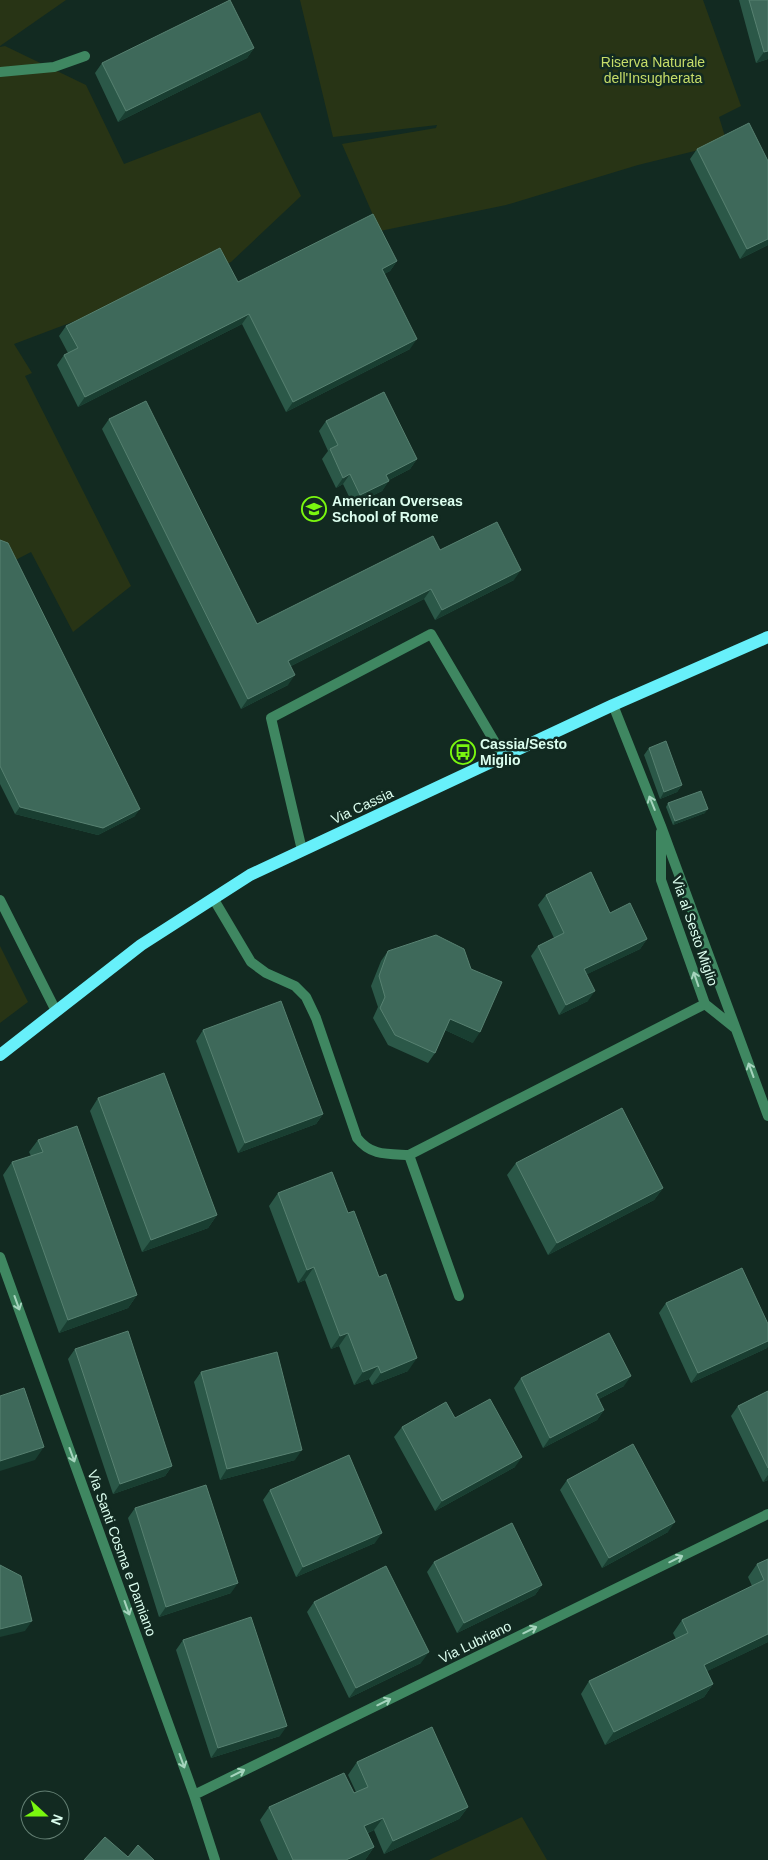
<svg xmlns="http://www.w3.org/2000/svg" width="768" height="1860" viewBox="0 0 768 1860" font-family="Helvetica,sans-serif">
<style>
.green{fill:#283415}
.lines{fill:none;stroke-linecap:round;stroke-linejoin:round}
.lane{stroke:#3f8761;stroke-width:10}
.street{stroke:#3f8761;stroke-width:10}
.primary{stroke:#67f0fa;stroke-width:12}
.wall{fill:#2b5848}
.shaded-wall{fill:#193e31}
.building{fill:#3e695a;stroke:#578171}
.oneway{stroke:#a5d4bd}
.labels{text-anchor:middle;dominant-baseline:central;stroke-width:5;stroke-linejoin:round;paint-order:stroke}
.park-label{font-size:14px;fill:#c7dd69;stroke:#122a21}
.poi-label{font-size:14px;font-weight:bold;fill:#dcfeef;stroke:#122a21;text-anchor:start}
.street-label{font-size:14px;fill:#dcfeef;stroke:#122a21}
</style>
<rect width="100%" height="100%" fill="#122a21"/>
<path class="green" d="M0 0H66L0 46Z
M300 0H703L741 106 719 117 727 143 638 165 506 205 380 231 342 144 436 128 437 125 333 137Z
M5 46 86 85 124 164 260 112 301 196 231 262 14 344 32 373 25 376 131 586 73 632 31 552 0 568V47Z
M0 946 28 1002 0 1023Z
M522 1817 547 1860H429Z"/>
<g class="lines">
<path class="lane" d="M302 850 271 718 431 634 503 756"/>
<path class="street" d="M0 72 54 67 85 56
M613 705 661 826 768 1116
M661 832V880L705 1004 735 1028
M213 898 251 962 266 973 295 986 306 997 316 1018 357 1138C371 1156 387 1154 409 1155
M0 900 56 1011
M0 1257 194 1795 215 1860
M459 1296 409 1155 705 1004
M194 1795 768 1514"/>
<path class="primary" d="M0 1055 141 945 250 875 613 705 768 637"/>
</g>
<path class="wall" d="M739 0H768V59L756 63Z
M254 48 247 58 118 122 95 73 102 63Z
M697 149 768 161V245L740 259 690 159Z
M397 261 390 271 384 274 410 349 286 412 242 324 78 407 57 365 64 355 68 353 59 336 66 326 238 282Z
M109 419 257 624 440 550 514 580 435 620 424 599 291 666 288 685 241 709 102 429Z
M326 421 417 459 410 469 389 480 382 491 353 505 343 484 336 488 322 459 328 451 319 431Z
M0 540 135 816 98 835 15 814 0 784Z
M649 748 682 785 677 792 660 799 644 755Z
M668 803 705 813 673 825 666 807Z
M546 895 647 939 640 949 587 974 588 1001 559 1015 531 956 538 946 554 938 538 905Z
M388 951 473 1043 445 1030 435 1053 428 1063 388 1045 373 1018 378 1007 371 986 381 961Z
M203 1030 323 1114 316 1124 238 1153 196 1041Z
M98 1098 217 1215 208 1228 142 1252 90 1111Z
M38 1140 137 1295 128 1308 59 1333 3 1175 12 1162 31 1156 29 1152Z
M516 1163 663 1188 654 1200 548 1255 507 1175Z
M278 1193 408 1371 372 1385 369 1379 354 1385 339 1346 331 1349 305 1280 298 1283 269 1206Z
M666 1303 767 1348 691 1383 659 1313Z
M75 1349 172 1466 165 1476 113 1494 68 1359Z
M201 1372 295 1460 220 1480 194 1382Z
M521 1378 624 1386 599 1399 604 1410 597 1420 543 1448 514 1388Z
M768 1391V1480L763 1482 731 1416 738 1406Z
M455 1418 515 1467 435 1511 394 1437 402 1427Z
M567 1480 668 1532 602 1568 560 1490Z
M270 1490 375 1543 296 1577 263 1500Z
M135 1508 231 1593 159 1617 128 1518Z
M768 1559V1642L707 1671 713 1684 704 1697 605 1745 581 1694 589 1681 676 1639 673 1633 682 1620 752 1586 748 1577 757 1564Z
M434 1562 542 1585 535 1595 457 1633 427 1572Z
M314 1602 421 1663 349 1698 307 1612Z
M183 1640 280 1736 211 1758 176 1650Z
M357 1762 468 1807 459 1819 384 1854 374 1830 368 1833 374 1847 365 1860H278L260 1820 269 1807 356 1792 348 1775Z"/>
<path class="shaded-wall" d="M254 48 247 58 118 122 126 111Z
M768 51V59L756 63 764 52Z
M768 239V245L740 259 747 249Z
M397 261 390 271 375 279 382 269Z
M249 314 242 324 78 407 85 397Z
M417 339 410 349 286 412 293 402Z
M417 459 410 469 379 485 386 475Z
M350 474 343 484 336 488 343 478Z
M389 481 382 491 353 505 360 495Z
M521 570 514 580 435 620 442 610Z
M431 589 424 599 281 671 288 661Z
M295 675 288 685 241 709 248 699Z
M682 785 677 792 660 799 664 792Z
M20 807 140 809 135 816 98 835 15 814Z
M708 809 705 813 673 825 675 821Z
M647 939 640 949 577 979 584 969Z
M595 991 588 1001 559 1015 566 1005Z
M450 1019 480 1032 473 1043 443 1029Z
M323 1114 316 1124 238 1153 245 1143Z
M663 1188 654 1200 548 1255 557 1243Z
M217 1215 208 1228 142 1252 151 1240Z
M314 1267 305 1280 298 1283 307 1270Z
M137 1295 128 1308 59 1333 68 1320Z
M348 1333 339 1346 331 1349 340 1336Z
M768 1341V1347L767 1348 691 1383 698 1373Z
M417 1358 408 1371 372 1385 381 1373Z
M378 1366 369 1379 354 1385 363 1372Z
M631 1376 624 1386 589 1404 596 1394Z
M604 1410 597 1420 543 1448 550 1438Z
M44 1447 35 1460 0 1471V1461Z
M302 1450 295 1460 220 1480 227 1469Z
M522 1457 515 1467 435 1511 442 1501Z
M172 1466 165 1476 113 1494 120 1484Z
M768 1475V1480L763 1482Z
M675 1522 668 1532 602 1568 609 1558Z
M382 1533 375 1543 296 1577 303 1567Z
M238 1583 231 1593 159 1617 166 1607Z
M542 1585 535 1595 457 1633 464 1623Z
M32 1621 25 1631 0 1637V1629Z
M768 1634V1642L695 1677 704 1665Z
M429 1652 421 1663 349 1698 356 1688Z
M713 1684 704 1697 605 1745 614 1732Z
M287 1726 280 1736 211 1758 218 1748Z
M468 1807 459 1819 384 1854 393 1841Z
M383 1818 374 1830 355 1838 364 1826Z
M374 1847 365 1860H346Z"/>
<path class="building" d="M230 0 254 48 126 111 102 63Z
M749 0H768V51L764 52Z
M749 123 768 161V239L747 249 697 149Z
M373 214 397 261 382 269 417 339 293 402 249 314 85 397 64 355 78 348 66 326 220 248 238 282Z
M384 392 417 459 386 475 389 481 360 495 350 474 343 478 330 449 338 445 326 421Z
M146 401 257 624 433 536 440 550 497 522 521 570 442 610 431 589 288 661 295 675 248 699 109 419Z
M0 540 8 543 140 809 103 828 20 807 0 766Z
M666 741 682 785 664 792 649 748Z
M701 791 708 809 675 821 668 803Z
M591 872 610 913 630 903 647 939 584 969 595 991 566 1005 538 946 564 933 546 895Z
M436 935 464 949 471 969 502 982 480 1032 450 1019 435 1053 395 1035 380 1008 385 997 379 976 388 951Z
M281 1001 323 1114 245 1143 203 1030Z
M164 1073 217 1215 151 1240 98 1098Z
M622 1108 663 1188 557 1243 516 1163Z
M77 1126 137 1295 68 1320 12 1162 43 1152 38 1140Z
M332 1172 348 1213 354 1211 379 1277 386 1274 417 1358 381 1373 378 1366 363 1372 348 1333 340 1336 314 1267 307 1270 278 1193Z
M742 1268 768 1324V1341L698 1373 666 1303Z
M128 1331 172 1466 120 1484 75 1349Z
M609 1333 631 1376 596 1394 604 1410 550 1438 521 1378Z
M277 1352 302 1450 227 1469 201 1372Z
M24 1388 44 1447 0 1461V1396Z
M768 1391V1468L738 1406Z
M490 1399 522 1457 442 1501 402 1427 446 1402 455 1418Z
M633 1444 675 1522 609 1558 567 1480Z
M349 1455 382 1533 303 1567 270 1490Z
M206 1485 238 1583 166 1607 135 1508Z
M512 1523 542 1585 464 1623 434 1562Z
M768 1559V1634L704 1665 713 1684 614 1732 589 1681 688 1633 682 1620 764 1580 757 1564Z
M0 1565 21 1576 32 1621 0 1629Z
M386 1566 429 1652 356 1688 314 1602Z
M251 1617 287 1726 218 1748 183 1640Z
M432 1727 468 1807 393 1841 383 1818 364 1826 374 1847 346 1860H293L269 1807 344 1773 354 1793 368 1787 357 1762Z
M105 1837 128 1857 138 1845 154 1860H84Z"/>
<defs><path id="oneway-shaft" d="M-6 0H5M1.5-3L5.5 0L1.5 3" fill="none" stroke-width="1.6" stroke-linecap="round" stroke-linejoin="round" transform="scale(1.25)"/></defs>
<g class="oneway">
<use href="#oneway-shaft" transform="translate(652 803) rotate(-112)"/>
<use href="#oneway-shaft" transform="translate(696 979) rotate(-109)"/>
<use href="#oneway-shaft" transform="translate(751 1070) rotate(-110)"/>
<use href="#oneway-shaft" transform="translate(17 1303) rotate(70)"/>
<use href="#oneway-shaft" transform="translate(72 1455) rotate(70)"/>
<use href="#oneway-shaft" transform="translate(676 1559) rotate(-26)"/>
<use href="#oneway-shaft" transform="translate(127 1608) rotate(70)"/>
<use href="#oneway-shaft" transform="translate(530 1630) rotate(-26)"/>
<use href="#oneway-shaft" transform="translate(384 1702) rotate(-26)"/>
<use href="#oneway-shaft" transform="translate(182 1761) rotate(70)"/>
<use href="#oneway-shaft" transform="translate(238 1773) rotate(-26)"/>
</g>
<defs>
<symbol id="school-ring" viewBox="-11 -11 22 22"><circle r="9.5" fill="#122a21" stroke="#7af70f" stroke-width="1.5"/><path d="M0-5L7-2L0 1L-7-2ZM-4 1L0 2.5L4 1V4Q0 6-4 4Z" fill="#7af70f"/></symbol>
<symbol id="bus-ring" viewBox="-11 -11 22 22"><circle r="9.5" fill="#122a21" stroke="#7af70f" stroke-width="1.5"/><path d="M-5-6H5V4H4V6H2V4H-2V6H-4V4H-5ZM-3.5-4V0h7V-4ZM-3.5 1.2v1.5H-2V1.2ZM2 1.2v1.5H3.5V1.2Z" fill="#7af70f"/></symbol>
</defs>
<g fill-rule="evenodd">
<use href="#school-ring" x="300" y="495" width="28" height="28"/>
<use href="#bus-ring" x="449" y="738" width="28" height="28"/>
</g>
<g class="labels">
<g class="park-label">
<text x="653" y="62">Riserva Naturale<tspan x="653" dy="16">dell'Insugherata</tspan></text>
</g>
<g class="poi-label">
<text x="332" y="501">American Overseas<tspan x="332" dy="16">School of Rome</tspan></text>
<text x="480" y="744">Cassia/Sesto<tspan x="480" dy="16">Miglio</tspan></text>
</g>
<g class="street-label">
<text transform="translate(362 806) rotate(-25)">Via Cassia</text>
<text transform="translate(695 931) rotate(71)">Via al Sesto Miglio</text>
<text transform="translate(122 1553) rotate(70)">Via Santi Cosma e Damiano</text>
<text transform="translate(475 1642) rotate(-26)">Via Lubriano</text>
</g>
</g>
<g transform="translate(45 1815) rotate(111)"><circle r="24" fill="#122a21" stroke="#637f73"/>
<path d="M0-4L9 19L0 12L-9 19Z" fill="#7af70f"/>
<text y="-8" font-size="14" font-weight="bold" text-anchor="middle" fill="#dcfeef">N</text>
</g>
</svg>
